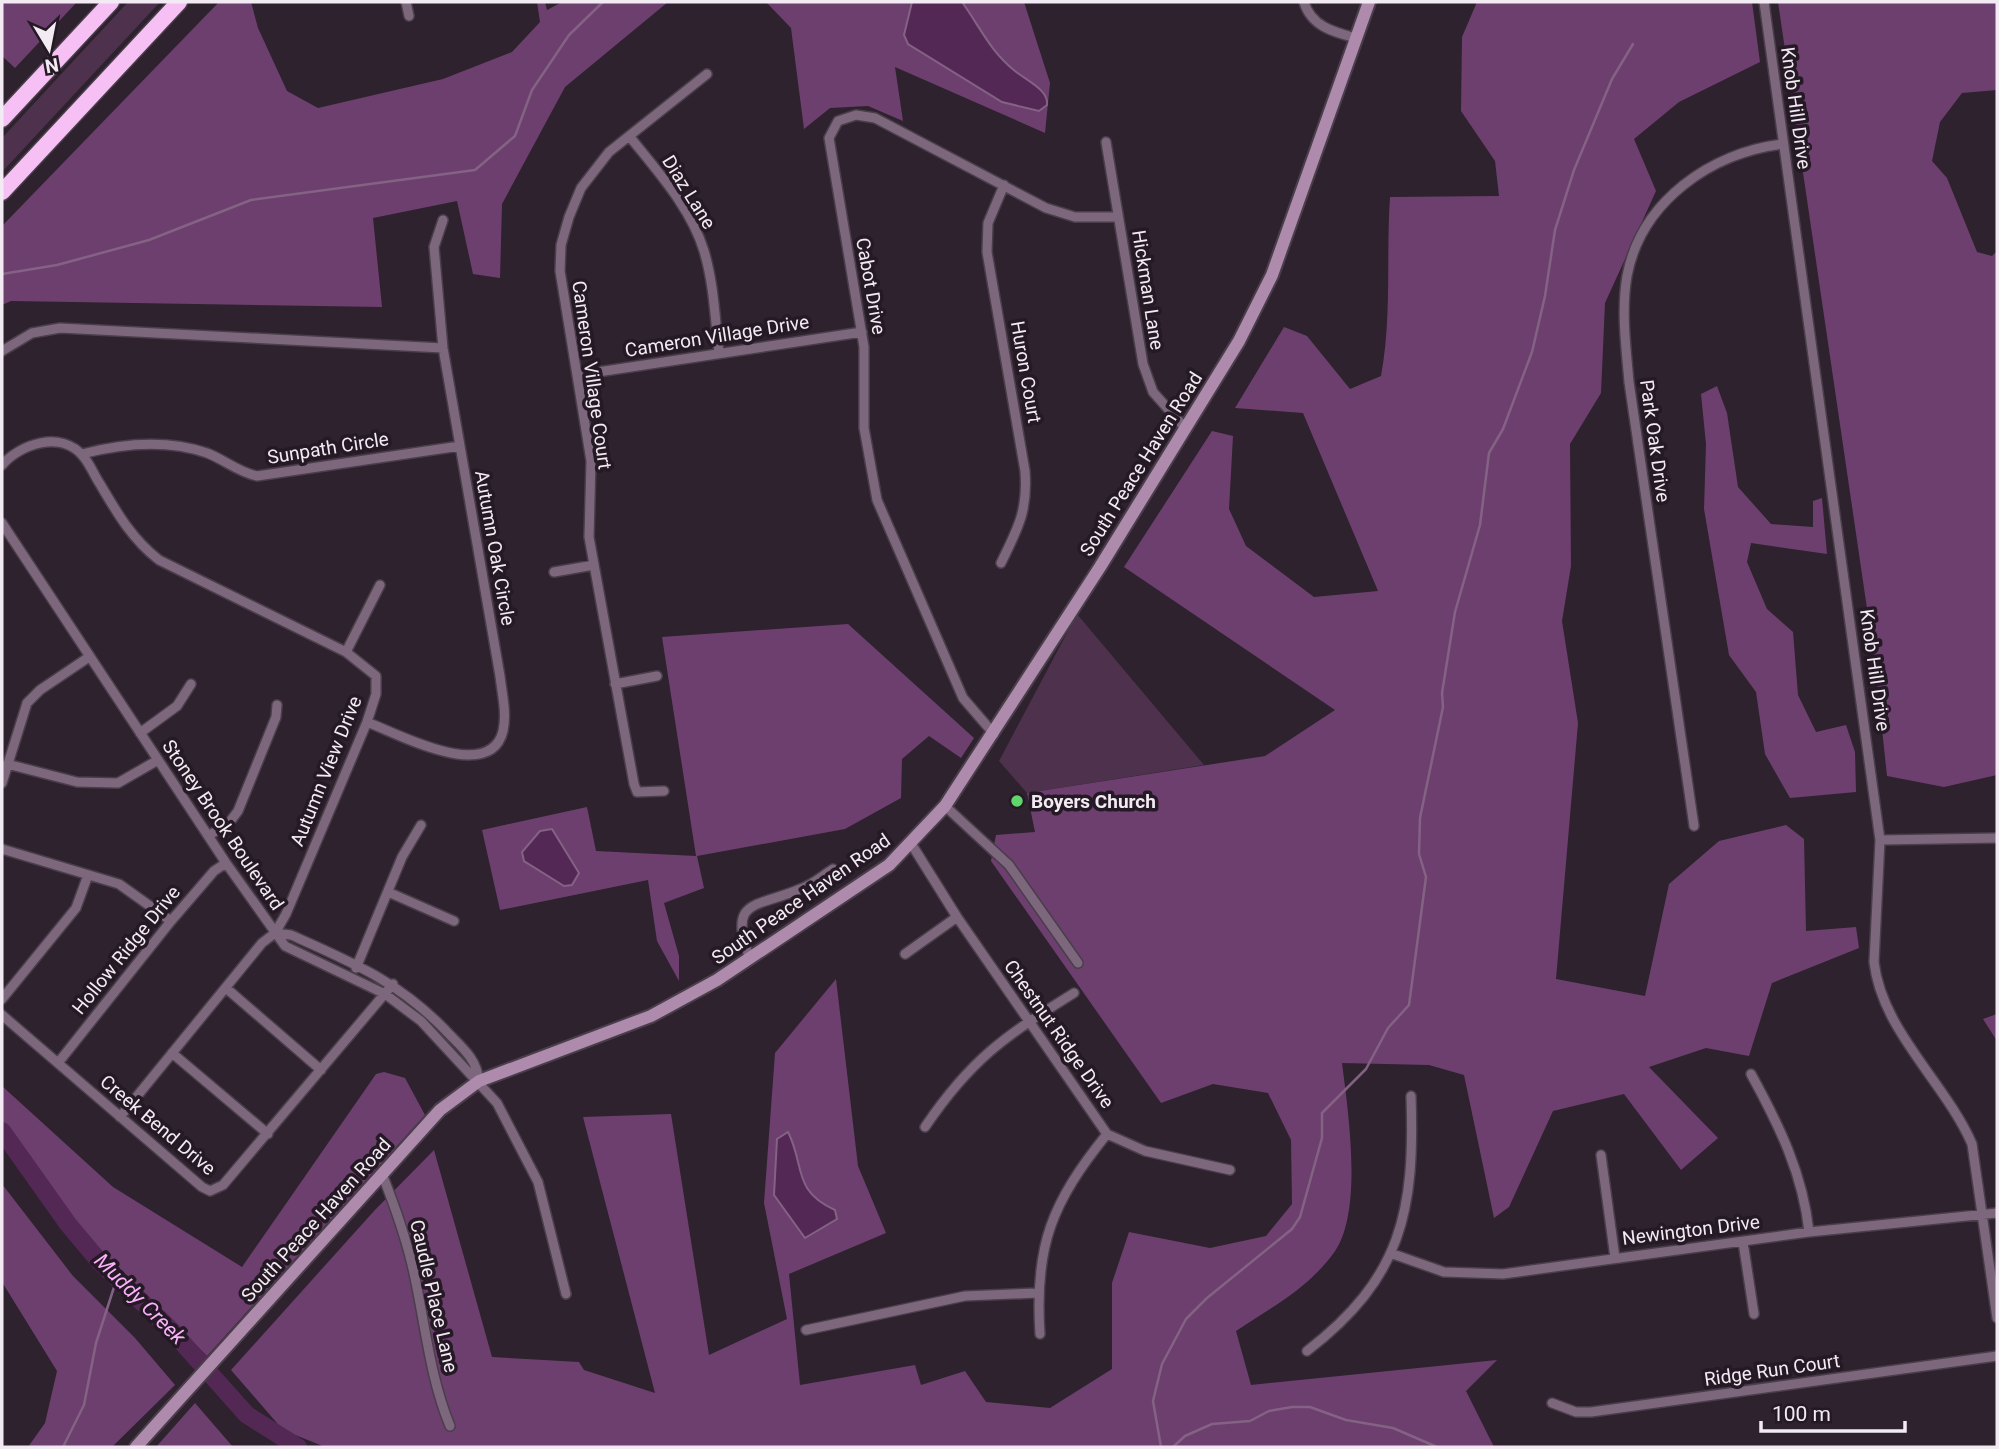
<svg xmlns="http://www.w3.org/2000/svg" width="1999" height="1449" viewBox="0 0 1999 1449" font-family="Roboto,sans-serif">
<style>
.green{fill:#4d314d}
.forest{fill:#6d3f6e}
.water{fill:#542855;stroke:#846284;stroke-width:2}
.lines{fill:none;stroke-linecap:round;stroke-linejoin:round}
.stream{stroke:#846284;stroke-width:2.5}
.river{stroke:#542855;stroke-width:18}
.minor-casing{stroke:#4a3e4a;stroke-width:12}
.secondary-casing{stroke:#4a3e4a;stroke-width:16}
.motorway-casing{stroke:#4a3e4a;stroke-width:19}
.minor{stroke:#7d677c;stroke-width:9}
.secondary{stroke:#ae8bad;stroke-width:12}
.motorway{stroke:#f6c0f5;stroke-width:16}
.poi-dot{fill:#60d56a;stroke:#241924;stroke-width:2.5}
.labels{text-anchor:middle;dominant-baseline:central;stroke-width:7;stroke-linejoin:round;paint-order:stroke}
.street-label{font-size:19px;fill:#f3ebf3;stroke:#241924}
.poi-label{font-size:19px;font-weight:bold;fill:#f3ebf3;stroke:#241924;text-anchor:start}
.water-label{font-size:21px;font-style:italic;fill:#f9b2f9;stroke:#241924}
</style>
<rect width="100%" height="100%" fill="#2e222e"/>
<path class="green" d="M128 2H160L2 172V138Z
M1077 614 1204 765 1027 793 999 761Z"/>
<path class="forest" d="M2 2H77L15 68 2 56Z
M219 2H251L258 28 287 91 318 108 443 79 512 52 540 22 537 2H545L547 10 562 2H668L565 87 502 204 500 278 473 274 457 201 373 218 382 307 11 301 2 305V226Z
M766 2H1024L1050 83 1045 133 895 67 903 121 868 106 830 108 804 129 791 28Z
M1477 2H1752L1760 62 1679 102 1634 139 1656 191 1605 303 1601 393 1570 444 1571 566 1562 621 1578 723 1556 979 1645 996 1669 884 1719 841 1786 825 1804 839 1806 931 1856 927 1859 948 1772 983 1749 1056 1706 1048 1649 1067 1718 1138 1681 1170 1624 1094 1553 1111 1509 1207 1494 1218 1464 1075 1429 1065 1342 1063C1348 1111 1364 1214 1333 1254 1308 1288 1271 1308 1236 1331L1251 1385 1497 1360 1466 1391 1494 1447H325L283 1430 231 1370 374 1211 434 1150 492 1357 579 1362 584 1370 655 1393 583 1117 671 1114 709 1355 787 1319 764 1203 775 1053 836 979 858 1166 886 1233 789 1274 800 1385 915 1365 921 1385 965 1371 986 1402 1050 1408 1112 1369V1283L1129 1232 1210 1248 1266 1236 1292 1204 1291 1140 1268 1093 1213 1084 1161 1103 991 861 996 835 1035 832 1027 793 1265 756 1335 710 1124 567 1212 431 1233 436 1229 509 1246 546 1314 597 1378 591 1303 413 1235 408 1284 327 1307 336 1350 389 1381 376C1392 317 1386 257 1390 197L1499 196 1495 161 1461 111 1462 37Z
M1778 2H1997V90L1962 93 1940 122 1932 161 1947 178 1977 252 1992 256 1997 251V775L1944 787 1887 776 1875 663Z
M1717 386 1727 413 1738 487 1771 524 1813 527V501L1822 498 1827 554 1751 543 1747 562 1767 609 1793 632 1798 695 1816 732 1846 725 1855 752 1856 792 1790 798 1765 754 1756 692 1729 655 1704 509 1706 444 1701 394Z
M848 624 974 738 961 758 929 736 902 759 901 798 845 829 697 856 704 888 664 903 679 956V981L657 941 648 880 500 910 482 830 587 807 596 851 696 856 662 637Z
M1997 1014V1041L1983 1019Z
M384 1072 405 1078 425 1115 207 1356 85 1234 2 1130V1086L113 1187 242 1267 376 1074Z
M2 1184 73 1276 135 1338 175 1385 112 1447H28L45 1423 57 1371 2 1282Z
M195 1403 233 1447H156Z"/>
<path class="water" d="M912 2H962C980 27 990 51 1015 71 1026 80 1049 90 1047 105L1039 111 1002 102 908 44 904 35Z
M552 829 579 873 572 885 564 886 524 861 522 852 540 831Z
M788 1132C805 1165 792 1191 835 1210L837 1219 805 1238 774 1195 777 1139Z"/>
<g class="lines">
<path class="stream" d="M2 274 57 265 149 240 251 200 475 170 515 136 532 90 569 35 603 2
M63 1447 84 1405 96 1343 117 1278
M1161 1447 1153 1401 1162 1364 1186 1319 1207 1298 1292 1229 1300 1217 1322 1138V1113L1366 1069 1388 1028 1409 1005 1426 877 1419 854 1420 818 1443 707 1442 693 1455 612 1480 525 1489 453 1503 429 1532 352 1545 296 1555 230 1574 170 1612 79 1633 44
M1173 1447 1185 1436 1212 1424 1250 1421 1269 1411 1292 1407H1310L1346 1420 1393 1428 1437 1447"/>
<path class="river" d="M2 1131 68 1224 99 1261 171 1330 247 1415 298 1447"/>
<defs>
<path id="minor" d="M406 2 409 16
M1304 2C1311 26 1333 32 1356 38
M1764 2 1880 840 1874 962C1882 1031 1945 1082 1972 1144L1997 1318
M630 137C658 172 691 208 704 251 714 284 715 319 719 353
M1106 142 1143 364 1153 392 1186 429
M2 351 32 333 60 328 443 348
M578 375 862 332
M82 454C124 443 166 439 207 453 225 460 238 472 257 476L460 446
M2 465C20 444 61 430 83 456 90 464 94 475 100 484 117 513 132 539 159 560L346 652 376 676V694L367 722 286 914 275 933 262 943 120 1117
M2 523 226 863 285 946 385 994 421 1021 497 1103 538 1182 566 1294
M1001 563C1018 528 1028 511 1025 471L987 252 988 223 1004 185
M554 572 594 565
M346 652 380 585
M615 684 657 676
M367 722C398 734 490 784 503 731 507 713 502 694 500 676L443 348 434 247 443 220
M140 733 177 706 191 684
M994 734 963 698 877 500 864 428V347L829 138 838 121 856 115 875 118 1046 208 1075 217H1118
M7 764 77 782 118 783 158 760
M2 783 27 703 40 690 89 657
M664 791 637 792 634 784 589 537 591 461 560 271 561 245 569 217 581 188 609 152 707 74
M945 806 1009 865 1078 963
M1694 826 1629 382C1626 347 1621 311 1627 276 1641 201 1712 152 1783 144
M208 836 229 823 238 811 276 717 277 705
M1880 840 1997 838
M912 845 957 917 1107 1134 1145 1151 1230 1170
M2 849 119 884 171 921
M388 892 454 921
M275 933 291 935C356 964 402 983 451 1036 465 1050 477 1061 479 1081
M905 954 957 917
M750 959C727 898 756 908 800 889 812 885 822 876 833 869
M356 968 402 857 421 825
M226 988 321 1070
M2 999 76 908 88 875
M2 1015 202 1187 210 1191 223 1185 393 984
M172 1053 268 1134
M58 1063 171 921 214 871 226 863
M1751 1074C1779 1125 1803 1174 1809 1232
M925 1127C971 1059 1005 1036 1074 993
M1601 1155 1615 1258
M382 1174C396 1209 409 1246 416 1283 426 1331 431 1380 450 1426
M1743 1242 1754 1314
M1393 1254 1444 1272 1503 1274 1809 1232 1997 1213
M806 1330 965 1296 1037 1293
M1040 1334C1034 1246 1052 1202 1107 1134
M1307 1351C1402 1278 1415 1211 1411 1096
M1552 1403 1576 1412H1591L1997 1356"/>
<path id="secondary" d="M136 1447 440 1110 479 1081 651 1016 717 980 889 865 945 806 1100 567 1239 341 1272 275 1369 2"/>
<path id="motorway" d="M2 119 111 2
M2 192 179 2"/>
</defs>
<use href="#minor" class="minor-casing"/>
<use href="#secondary" class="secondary-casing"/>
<use href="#motorway" class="motorway-casing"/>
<use href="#minor" class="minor"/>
<use href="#secondary" class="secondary"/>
<use href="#motorway" class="motorway"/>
</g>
<circle class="poi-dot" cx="1017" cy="801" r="7"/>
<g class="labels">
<g class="street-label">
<text transform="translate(1796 108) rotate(82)">Knob Hill Drive</text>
<text transform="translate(689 192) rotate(58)">Diaz Lane</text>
<text transform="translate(871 286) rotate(80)">Cabot Drive</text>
<text transform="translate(1148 290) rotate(81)">Hickman Lane</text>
<text transform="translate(717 336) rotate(-9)">Cameron Village Drive</text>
<text transform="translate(1026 372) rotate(80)">Huron Court</text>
<text transform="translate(592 375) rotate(82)">Cameron Village Court</text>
<text transform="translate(1655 441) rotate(82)">Park Oak Drive</text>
<text transform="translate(328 448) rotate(-9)">Sunpath Circle</text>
<text transform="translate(1141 464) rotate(-58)">South Peace Haven Road</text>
<text transform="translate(495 548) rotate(80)">Autumn Oak Circle</text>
<text transform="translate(1875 670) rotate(82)">Knob Hill Drive</text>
<text transform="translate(326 771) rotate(-68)">Autumn View Drive</text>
<text transform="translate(223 825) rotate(56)">Stoney Brook Boulevard</text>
<text transform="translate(801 899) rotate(-35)">South Peace Haven Road</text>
<text transform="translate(126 950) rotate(-51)">Hollow Ridge Drive</text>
<text transform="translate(1059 1034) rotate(55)">Chestnut Ridge Drive</text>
<text transform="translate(158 1125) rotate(40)">Creek Bend Drive</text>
<text transform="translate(316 1220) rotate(-48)">South Peace Haven Road</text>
<text transform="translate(1691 1230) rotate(-7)">Newington Drive</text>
<text transform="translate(434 1296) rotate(77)">Caudle Place Lane</text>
<text transform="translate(1772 1370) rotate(-8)">Ridge Run Court</text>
</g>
<g class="poi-label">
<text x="1031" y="801">Boyers Church</text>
</g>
<g class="water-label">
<text transform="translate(140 1299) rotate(45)">Muddy Creek</text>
</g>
</g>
<rect width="1999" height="1449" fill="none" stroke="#f3ebf3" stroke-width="7"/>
<g transform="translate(49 49) rotate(170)" stroke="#241924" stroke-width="5" paint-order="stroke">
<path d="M0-5L12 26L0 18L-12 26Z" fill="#f3ebf3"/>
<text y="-10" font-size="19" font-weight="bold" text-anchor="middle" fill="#f3ebf3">N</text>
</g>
<path d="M1761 1421v10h144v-10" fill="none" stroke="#f3ebf3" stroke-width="3.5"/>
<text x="1772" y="1421" font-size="21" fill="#f3ebf3" stroke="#241924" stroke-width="5" paint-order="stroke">100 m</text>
</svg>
